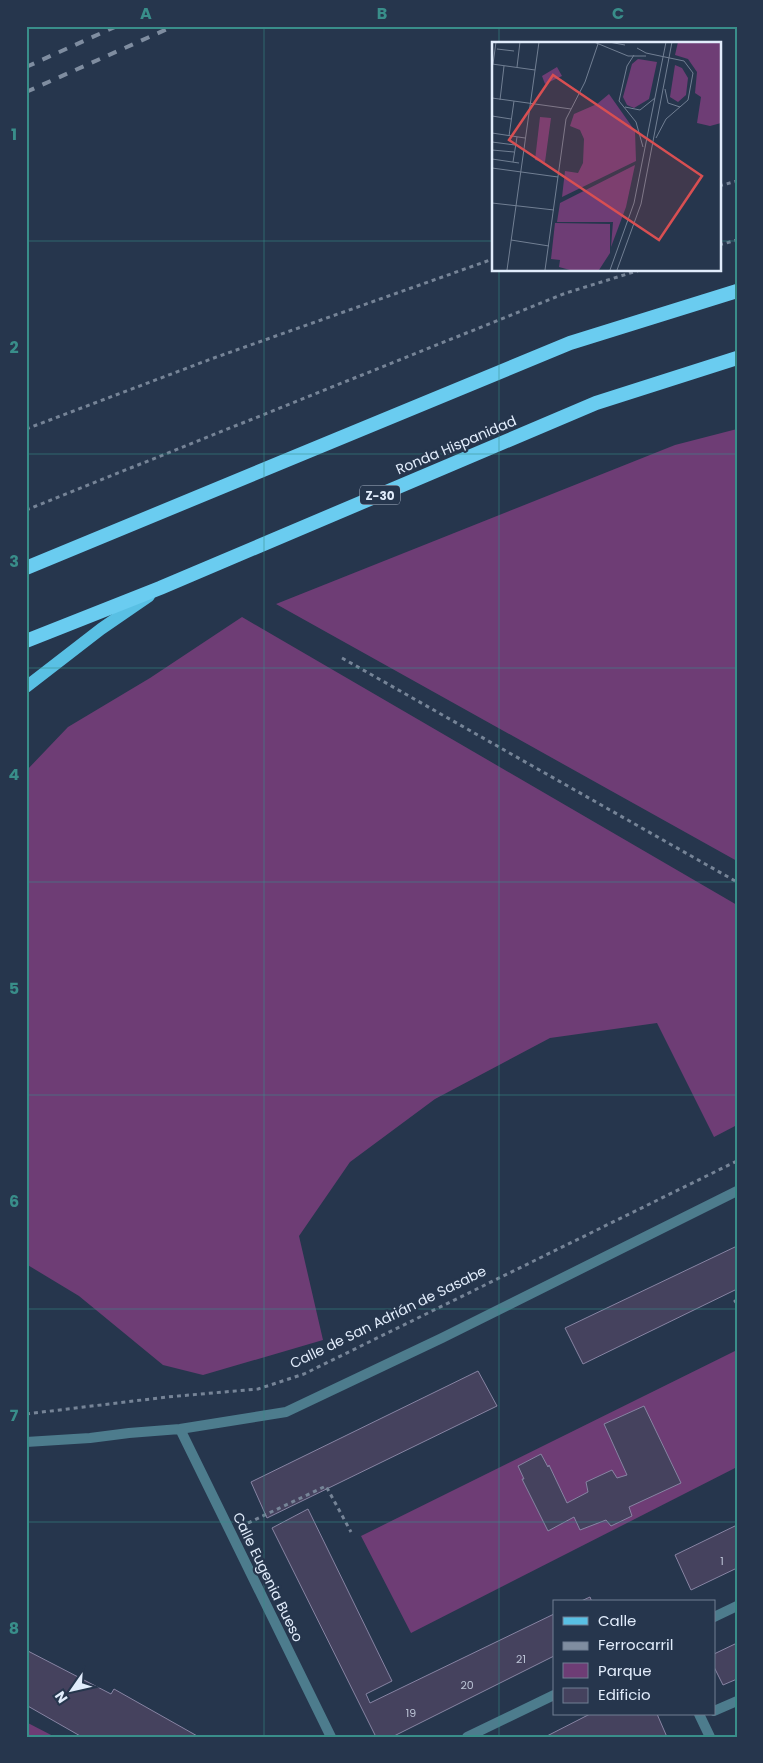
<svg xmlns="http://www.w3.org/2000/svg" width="763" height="1763" viewBox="0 0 763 1763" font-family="Poppins,sans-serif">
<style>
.green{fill:#6e3d75}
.building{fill:#45425e;stroke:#8784a3}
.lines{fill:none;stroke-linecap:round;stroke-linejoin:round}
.path{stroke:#768497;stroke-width:3;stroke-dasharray:4 4;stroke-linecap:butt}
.pedestrian{stroke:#4d7c8d;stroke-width:10}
.minor{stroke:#4d7c8d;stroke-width:10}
.primary{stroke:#59c0e4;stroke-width:12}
.trunk{stroke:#6accf0;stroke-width:14}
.rail{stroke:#7f8da0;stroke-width:4;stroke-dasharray:9 9;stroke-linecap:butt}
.grid{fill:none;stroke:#398e8a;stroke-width:1;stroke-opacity:0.55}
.labels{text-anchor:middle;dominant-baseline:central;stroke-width:4.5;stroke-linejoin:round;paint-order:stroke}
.number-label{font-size:11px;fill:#bac2d4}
.shield{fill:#26364d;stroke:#a9b5c7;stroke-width:1}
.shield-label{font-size:12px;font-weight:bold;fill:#e1ecfb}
.street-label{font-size:14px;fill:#e1ecfb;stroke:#26364d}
.inset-road{fill:none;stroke:#717f93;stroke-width:1}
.view{fill:#d84f52;fill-opacity:0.15;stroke:#d84f52;stroke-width:2.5}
.inset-edge{fill:none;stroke:#e1ecfb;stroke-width:2.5}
.neatline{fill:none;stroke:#398e8a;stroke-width:2}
.grid-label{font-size:16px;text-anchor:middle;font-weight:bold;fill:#398e8a}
</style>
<rect width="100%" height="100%" fill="#26364d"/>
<path class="green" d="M737 429V861L276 604 675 445Z
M242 617 737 905V1125L714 1137 657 1023 550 1038 435 1099 350 1162 299 1236 323 1340 203 1375 163 1365 79 1296 26 1264V771L68 727 150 678Z
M737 1350V1467L411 1633 361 1536Z
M26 1722 55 1737H26Z"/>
<path class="building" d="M737 1246V1289L583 1364 565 1328Z
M478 1371 497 1406 267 1518 251 1482Z
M644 1406 681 1483 629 1507 632 1516 611 1526 606 1520 580 1530 574 1517 548 1531 522 1479H524L518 1466 541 1454 548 1467 549 1465 567 1503 588 1492 586 1482 612 1470 617 1478 627 1475 604 1424Z
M308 1509 392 1681 366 1694 370 1703 554 1614V1656L392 1737H376L272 1528Z
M737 1525V1568L691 1590 675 1555Z
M590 1597 592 1602H579Z
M737 1643V1679L723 1685 714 1667V1654Z
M26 1650 111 1694 114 1689 199 1737H82L26 1705Z
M590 1714H657L667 1737H545Z"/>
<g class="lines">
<path class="path" d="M719 186 737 181
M719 245 737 240
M26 429 211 359 493 259
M26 510 566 293 640 270
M342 658 737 882
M737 1300 735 1301 737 1304
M26 1414 167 1397 258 1389 304 1374 737 1161
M248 1523 326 1486 351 1532"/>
<path class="pedestrian" d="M714 1711 737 1701"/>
<path class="minor" d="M180 1429 331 1737
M26 1442 90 1438 129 1433 180 1429 286 1412 442 1338 737 1191
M714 1617 737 1606
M699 1714 710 1737
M467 1737 554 1695"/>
<path class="primary" d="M26 687 101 629 149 596"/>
<path class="trunk" d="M26 568 570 343 737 291
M26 641 160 588 596 403 737 358"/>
<path class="rail" d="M26 67 117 26
M26 92 174 26"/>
</g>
<path class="grid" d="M264 26V1737M499 26V44M26 241H493M719 241H737M499 270V1737M26 454H737M26 668H737M26 882H737M26 1095H737M26 1309H737M26 1522H737"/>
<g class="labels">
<g class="number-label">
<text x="722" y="1561">1</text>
<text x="521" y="1659">21</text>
<text x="467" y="1685">20</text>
<text x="411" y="1713">19</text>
</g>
<rect class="shield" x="360" y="485.5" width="40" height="19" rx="4"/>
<g class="shield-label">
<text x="380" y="495">Z-30</text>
</g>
<g class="street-label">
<text transform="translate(456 445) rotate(-23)">Ronda Hispanidad</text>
<text transform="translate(388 1317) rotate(-26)">Calle de San Adrián de Sasabe</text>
<text transform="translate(268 1577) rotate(64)">Calle Eugenia Bueso</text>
</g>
</g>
<g transform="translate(492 42)">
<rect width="229" height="229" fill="#26364d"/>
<path d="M186 0H229V81L218 84 205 81 209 55 203 51 205 30 196 17 183 13ZM146 17 165 20 157 57 142 66 135 63 131 55 140 22ZM183 23 190 26 196 36 194 53 186 60 178 55ZM65 25 70 34 53 42 50 34ZM117 52 143 89 144 119 70 155 73 129 86 131 91 121 92 97 88 88 78 84 82 72 105 62ZM48 75 59 76 53 120 43 118ZM143 123 134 165 119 205 121 180H65L68 161ZM63 181 118 182V211L107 228H78L67 225 68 218 59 217Z" fill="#6e3d75"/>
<path class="inset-road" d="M102 0 136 14H154M117 0 133 3M145 6 154 11 192 19 201 31 196 58 174 77 164 96M5 7 22 9M142 13 135 24 127 59 144 80 151 105M0 22 43 28M1 22 4 0M25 25 28 0M173 47 176 61 188 65M0 56 79 67M8 58 12 24M133 65 148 68 163 56M0 74 19 77M0 91 33 96M17 94 22 59M0 100 23 103M0 108 22 110M0 117 27 121M21 120 25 95M0 126 66 135M0 161 62 168M19 198 57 204M15 228 47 0M53 228 74 77 93 40 106 2M118 228 142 161 174 0M125 228 149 162 180 0"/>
<path class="view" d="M61 33 210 134 167 198 17 98Z"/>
<rect width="229" height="229" class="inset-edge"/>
</g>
<rect width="763" height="1763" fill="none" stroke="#26364d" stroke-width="55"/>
<rect x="553" y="1600" width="162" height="115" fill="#26364d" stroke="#717f93"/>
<rect x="563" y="1617" width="25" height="8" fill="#59c0e4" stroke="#717f93"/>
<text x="598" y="1626" font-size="15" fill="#e1ecfb">Calle</text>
<rect x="563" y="1642" width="25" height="8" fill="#7f8da0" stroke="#717f93"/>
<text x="598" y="1650" font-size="15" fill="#e1ecfb">Ferrocarril</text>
<rect x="563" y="1663" width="25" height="15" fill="#6e3d75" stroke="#717f93"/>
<text x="598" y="1676" font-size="15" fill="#e1ecfb">Parque</text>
<rect x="563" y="1688" width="25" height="15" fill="#45425e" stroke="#717f93"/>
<text x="598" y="1700" font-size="15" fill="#e1ecfb">Edificio</text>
<g transform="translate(72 1690) rotate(236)" stroke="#26364d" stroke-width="4" paint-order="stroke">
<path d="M0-4L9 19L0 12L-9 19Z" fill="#e1ecfb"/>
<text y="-8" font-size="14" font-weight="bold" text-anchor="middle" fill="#e1ecfb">N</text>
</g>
<rect x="28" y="28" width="708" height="1708" class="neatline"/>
<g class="grid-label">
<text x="146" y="19">A</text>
<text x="382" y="19">B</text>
<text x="618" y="19">C</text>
<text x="14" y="140">1</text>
<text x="14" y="353">2</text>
<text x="14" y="567">3</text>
<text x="14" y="780">4</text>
<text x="14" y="994">5</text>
<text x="14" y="1207">6</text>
<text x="14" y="1421">7</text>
<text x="14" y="1634">8</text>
</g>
</svg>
